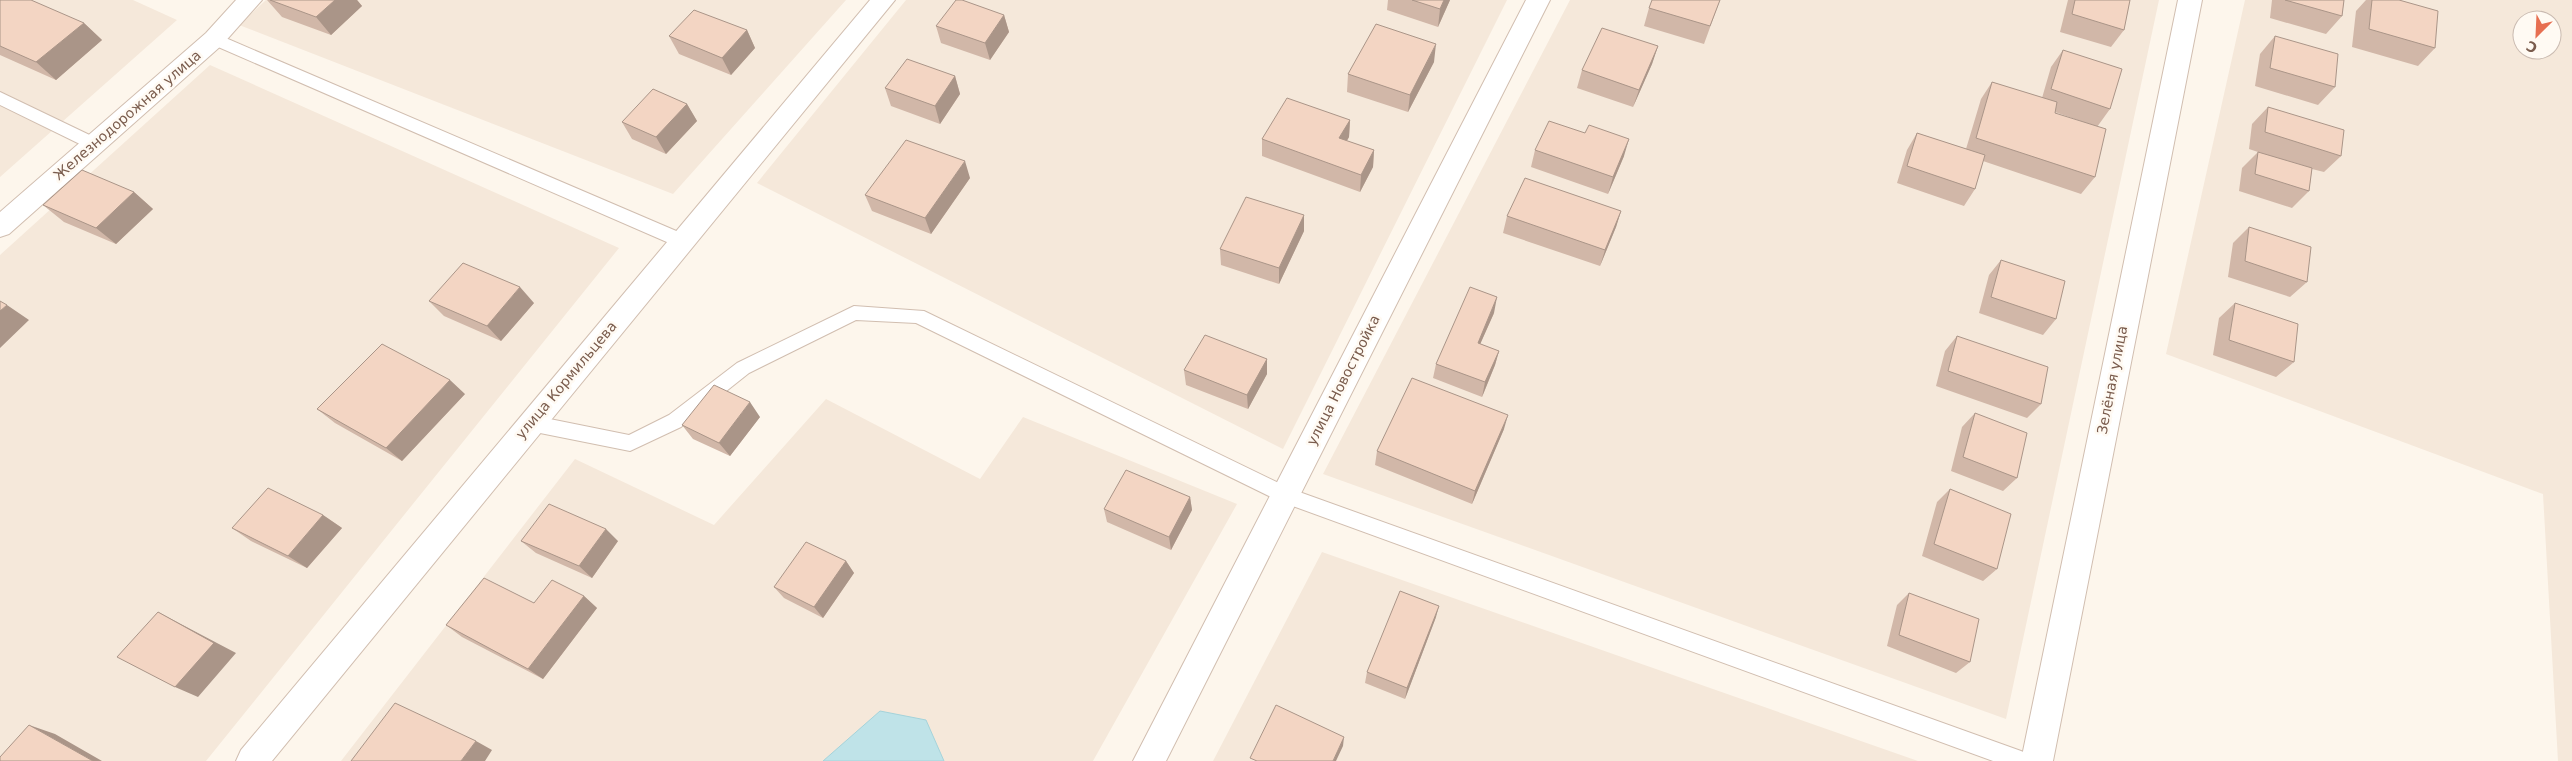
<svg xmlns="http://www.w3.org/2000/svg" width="2572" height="761" viewBox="0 0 2572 761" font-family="'DejaVu Sans',sans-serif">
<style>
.residential{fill:#f5e8da;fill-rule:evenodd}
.water{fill:#bfe3e8;stroke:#a5d3da}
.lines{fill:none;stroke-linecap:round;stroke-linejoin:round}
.service-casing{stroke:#d1beb0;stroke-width:2}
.minor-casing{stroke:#d1beb0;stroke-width:2}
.service{fill:#fff;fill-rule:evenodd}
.minor{fill:#fff;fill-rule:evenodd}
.wall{fill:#d1b7a8}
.shaded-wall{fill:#aa9588}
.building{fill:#f3d5c3;stroke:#aa9588}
.labels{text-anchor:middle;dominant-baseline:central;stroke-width:5;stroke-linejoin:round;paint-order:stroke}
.street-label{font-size:14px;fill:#7a5c4d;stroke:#fffaf3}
</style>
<rect width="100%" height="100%" fill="#fdf6ec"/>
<path class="residential" d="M0 0H133L177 20 0 177Z
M266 0H846L673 194 239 25Z
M906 0H1507L1283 449 757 183Z
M1570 0H2159L2006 719 1323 474Z
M2245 0H2572V761H2558L2543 494 2166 354ZM2522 20H2552V50H2522Z
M210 65 619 248 206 761H0V255Z
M826 399 980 479 1023 417 1237 504 1093 761H341L575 459 714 525Z
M1322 552 1918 761H1213Z"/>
<path class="water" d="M880 711 926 720 944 761H823Z"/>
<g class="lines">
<defs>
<path id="service" d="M214 33 688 236 690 241 688 246 682 248 676 246 209 43 206 39 209 35Z
M0 92 100 140 102 144 100 148 94 150 88 148 0 105Z
M854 306 924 311 1291 489 2021 751 2028 754 2031 761H1993L1279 501 916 323 856 320 749 373 681 427 630 451 530 431 524 429 521 423 524 417 530 415 629 435 669 415 737 363Z"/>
<path id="minor" d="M236 0H262L222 45 9 234 0 237V212L206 33Z
M870 0H895L272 761H236L241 750Z
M1526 0H1550L1166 761H1133Z
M2178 0H2202L2053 761H2021Z"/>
</defs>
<use href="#service" class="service-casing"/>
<use href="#minor" class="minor-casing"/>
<use href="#service" class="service"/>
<use href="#minor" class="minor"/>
</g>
<path class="wall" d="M0 0 84 23 102 40 56 80 0 55Z
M267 0H357L362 6 331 35 282 17Z
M1388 0H1450L1438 27 1387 10Z
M1720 0 1704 44 1644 26 1649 8Z
M2068 0H2130L2124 30 2111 47 2060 32Z
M2272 0H2344L2342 16 2326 34 2270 18Z
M2366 0H2399L2435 48 2418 66 2352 47 2356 11Z
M1004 15 1009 32 990 60 941 43 936 26Z
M747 30 755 48 731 75 679 54 669 36Z
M2275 36 2335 87 2318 105 2255 86 2260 54Z
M1658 46 1652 64 1633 107 1577 88 1582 70Z
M2063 50 2110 109 2097 127 2055 112 2095 177 2081 194 1983 161 1975 189 1964 206 1897 183 1907 150 1917 133 1966 149 1981 99 1992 82 2042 98 2051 67Z
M1434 62 1408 112 1347 92 1348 74Z
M955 76 960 94 940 124 891 106 885 88Z
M687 104 697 121 666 154 632 139 622 122Z
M2268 107 2341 156 2324 172 2312 169 2309 191 2292 208 2239 191 2242 168 2258 152 2249 149 2252 124Z
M1350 120 1349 137 1347 141 1374 150 1373 167 1360 192 1262 156V139Z
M1585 133 1624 156 1608 194 1531 167 1535 150Z
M970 178 931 234 872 211 865 195Z
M134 192 153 209 116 244 64 222 43 205Z
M1621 211 1616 227 1600 266 1503 233 1507 216Z
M1304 215V231L1279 284 1221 265 1220 249Z
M2249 227 2307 282 2290 297 2228 277 2233 243Z
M2001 260 2056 319 2043 335 1979 313 1989 275Z
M429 301 534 303 501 341 444 316Z
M2235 303 2294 362 2276 377 2213 355 2219 318Z
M1494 313 1480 344 1499 351 1495 365 1482 397 1433 378 1436 364Z
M1957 336 2041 404 2027 418 1936 386 1945 351Z
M1267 359V374L1248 409 1186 385 1184 370Z
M465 394 402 461 335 423 317 409Z
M1975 413 2017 478 2003 491 1951 471 1962 427Z
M760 417 730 456 693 439 682 425Z
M1504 429 1472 504 1375 465 1377 451Z
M1950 489 1997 569 1983 581 1922 556 1937 502Z
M1190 497 1192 510 1171 550 1107 522 1104 509Z
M323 515 342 528 307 568 251 541 232 528Z
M521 541H618L592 578 536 553Z
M846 561 854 573 823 618 784 598 774 587Z
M1909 593 1970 662 1956 673 1887 646 1897 605Z
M584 596 597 608 543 679 462 637 446 625 534 603Z
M1436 617 1405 699 1365 683 1367 672Z"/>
<path class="shaded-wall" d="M335 0H357L362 6 331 35 316 17Z
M1444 0H1450L1438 27 1440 9Z
M1004 15 1009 32 990 60 985 43Z
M84 23 102 40 56 80 36 62Z
M747 30 755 48 731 75 722 58Z
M1436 44 1434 62 1408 112 1410 95Z
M1658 46 1652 64 1633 107 1639 90Z
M955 76 960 94 940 124 935 106Z
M687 104 697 121 666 154 656 137Z
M1350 120 1349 137 1338 155 1339 138Z
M1629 139 1624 156 1608 194 1613 177Z
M1374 150 1373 167 1360 192 1361 175Z
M965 161 970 178 931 234 925 218Z
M134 192 153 209 116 244 96 228Z
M1621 211 1616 227 1600 266 1605 250Z
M1304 215V231L1279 284V268Z
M520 287 534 303 501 341 487 326Z
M1497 297 1494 313 1474 358 1478 343Z
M7 305 29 320 0 348V311Z
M1499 351 1495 365 1482 397 1485 382Z
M1267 359V374L1248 409 1247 395Z
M450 380 465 394 402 461 386 448Z
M750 402 760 417 730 456 719 443Z
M1508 415 1504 429 1472 504 1475 491Z
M1190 497 1192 510 1171 550 1169 537Z
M323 515 342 528 307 568 288 556Z
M606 529 618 541 592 578 579 566Z
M846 561 854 573 823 618 814 607Z
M584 596 597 608 543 679 528 669Z
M1439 606 1436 617 1405 699 1407 688Z
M158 612 236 653 198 697 175 687Z
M29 725 55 734 102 761H93Z
M1344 737 1343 746 1336 761H1333Z
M476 741 492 750 485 761H461Z"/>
<path class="building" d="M0 0H31L84 23 36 62 0 46Z
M270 0H335L316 17Z
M956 0H962L1004 15 985 43 936 26Z
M1412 0H1444L1440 9Z
M1652 0H1720L1710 26 1649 8Z
M2075 0H2130L2124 30 2072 14Z
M2285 0H2344L2342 16Z
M2372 0H2399L2438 11 2435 48 2369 29Z
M694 10 747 30 722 58 669 36Z
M1376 24 1436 44 1410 95 1348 74Z
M1602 28 1658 46 1639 90 1582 70Z
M2275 36 2338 54 2335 87 2270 68Z
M2063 50 2122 69 2110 109 2051 89Z
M907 59 955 76 935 106 885 88Z
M1992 82 2057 102 2055 113 2106 129 2095 177 1976 138Z
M653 89 687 104 656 137 622 122Z
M1287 98 1350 120 1339 138 1374 150 1361 175 1262 139Z
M2268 107 2344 130 2341 156 2265 132Z
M1549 121 1585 133 1589 125 1629 139 1613 177 1535 150Z
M1917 133 1985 155 1975 189 1907 166Z
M906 140 965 161 925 218 865 195Z
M2258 152 2312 168 2309 191 2255 174Z
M82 170 134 192 96 228 43 205Z
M1525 178 1621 211 1605 250 1507 216Z
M1246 197 1304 215 1279 268 1220 249Z
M2249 227 2311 247 2307 282 2245 261Z
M2001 260 2065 281 2056 319 1991 297Z
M463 263 520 287 487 326 429 301Z
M1470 287 1497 297 1478 343 1499 351 1485 382 1436 364Z
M0 301 7 305 0 311Z
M2235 303 2298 324 2294 362 2229 340Z
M1205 335 1267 359 1247 395 1184 370Z
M1957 336 2048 367 2041 404 1948 371Z
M382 344 450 380 386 448 317 409Z
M1412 378 1508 415 1475 491 1377 451Z
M714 385 750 402 719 443 682 425Z
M1975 413 2027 433 2017 478 1963 457Z
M1126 470 1190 497 1169 537 1104 509Z
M268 488 323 515 288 556 232 528Z
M1950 489 2011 514 1997 569 1934 544Z
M549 504 606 529 579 566 521 541Z
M806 542 846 561 814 607 774 587Z
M484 578 534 603 552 580 584 596 528 669 446 625Z
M1400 591 1439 606 1407 688 1367 672Z
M1909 593 1979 619 1970 662 1899 635Z
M158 612 214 643 175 687 117 657Z
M395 703 476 741 461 761H351Z
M1276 705 1344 737 1333 761H1257L1250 758Z
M29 725 93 761H0V757Z"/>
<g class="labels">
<g class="street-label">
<text transform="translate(127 115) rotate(-41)">Железнодорожная улица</text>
<text transform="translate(566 380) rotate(-50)">улица Кормильцева</text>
<text transform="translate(1343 380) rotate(-63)">улица Новостройка</text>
<text transform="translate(2112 380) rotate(-79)">Зелёная улица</text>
</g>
</g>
<g transform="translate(2537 35) rotate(204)"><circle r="24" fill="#fffaf3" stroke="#cabbb1"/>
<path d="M0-4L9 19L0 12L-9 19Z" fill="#e76f51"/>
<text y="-8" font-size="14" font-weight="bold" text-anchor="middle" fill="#7a5c4d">С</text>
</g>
</svg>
